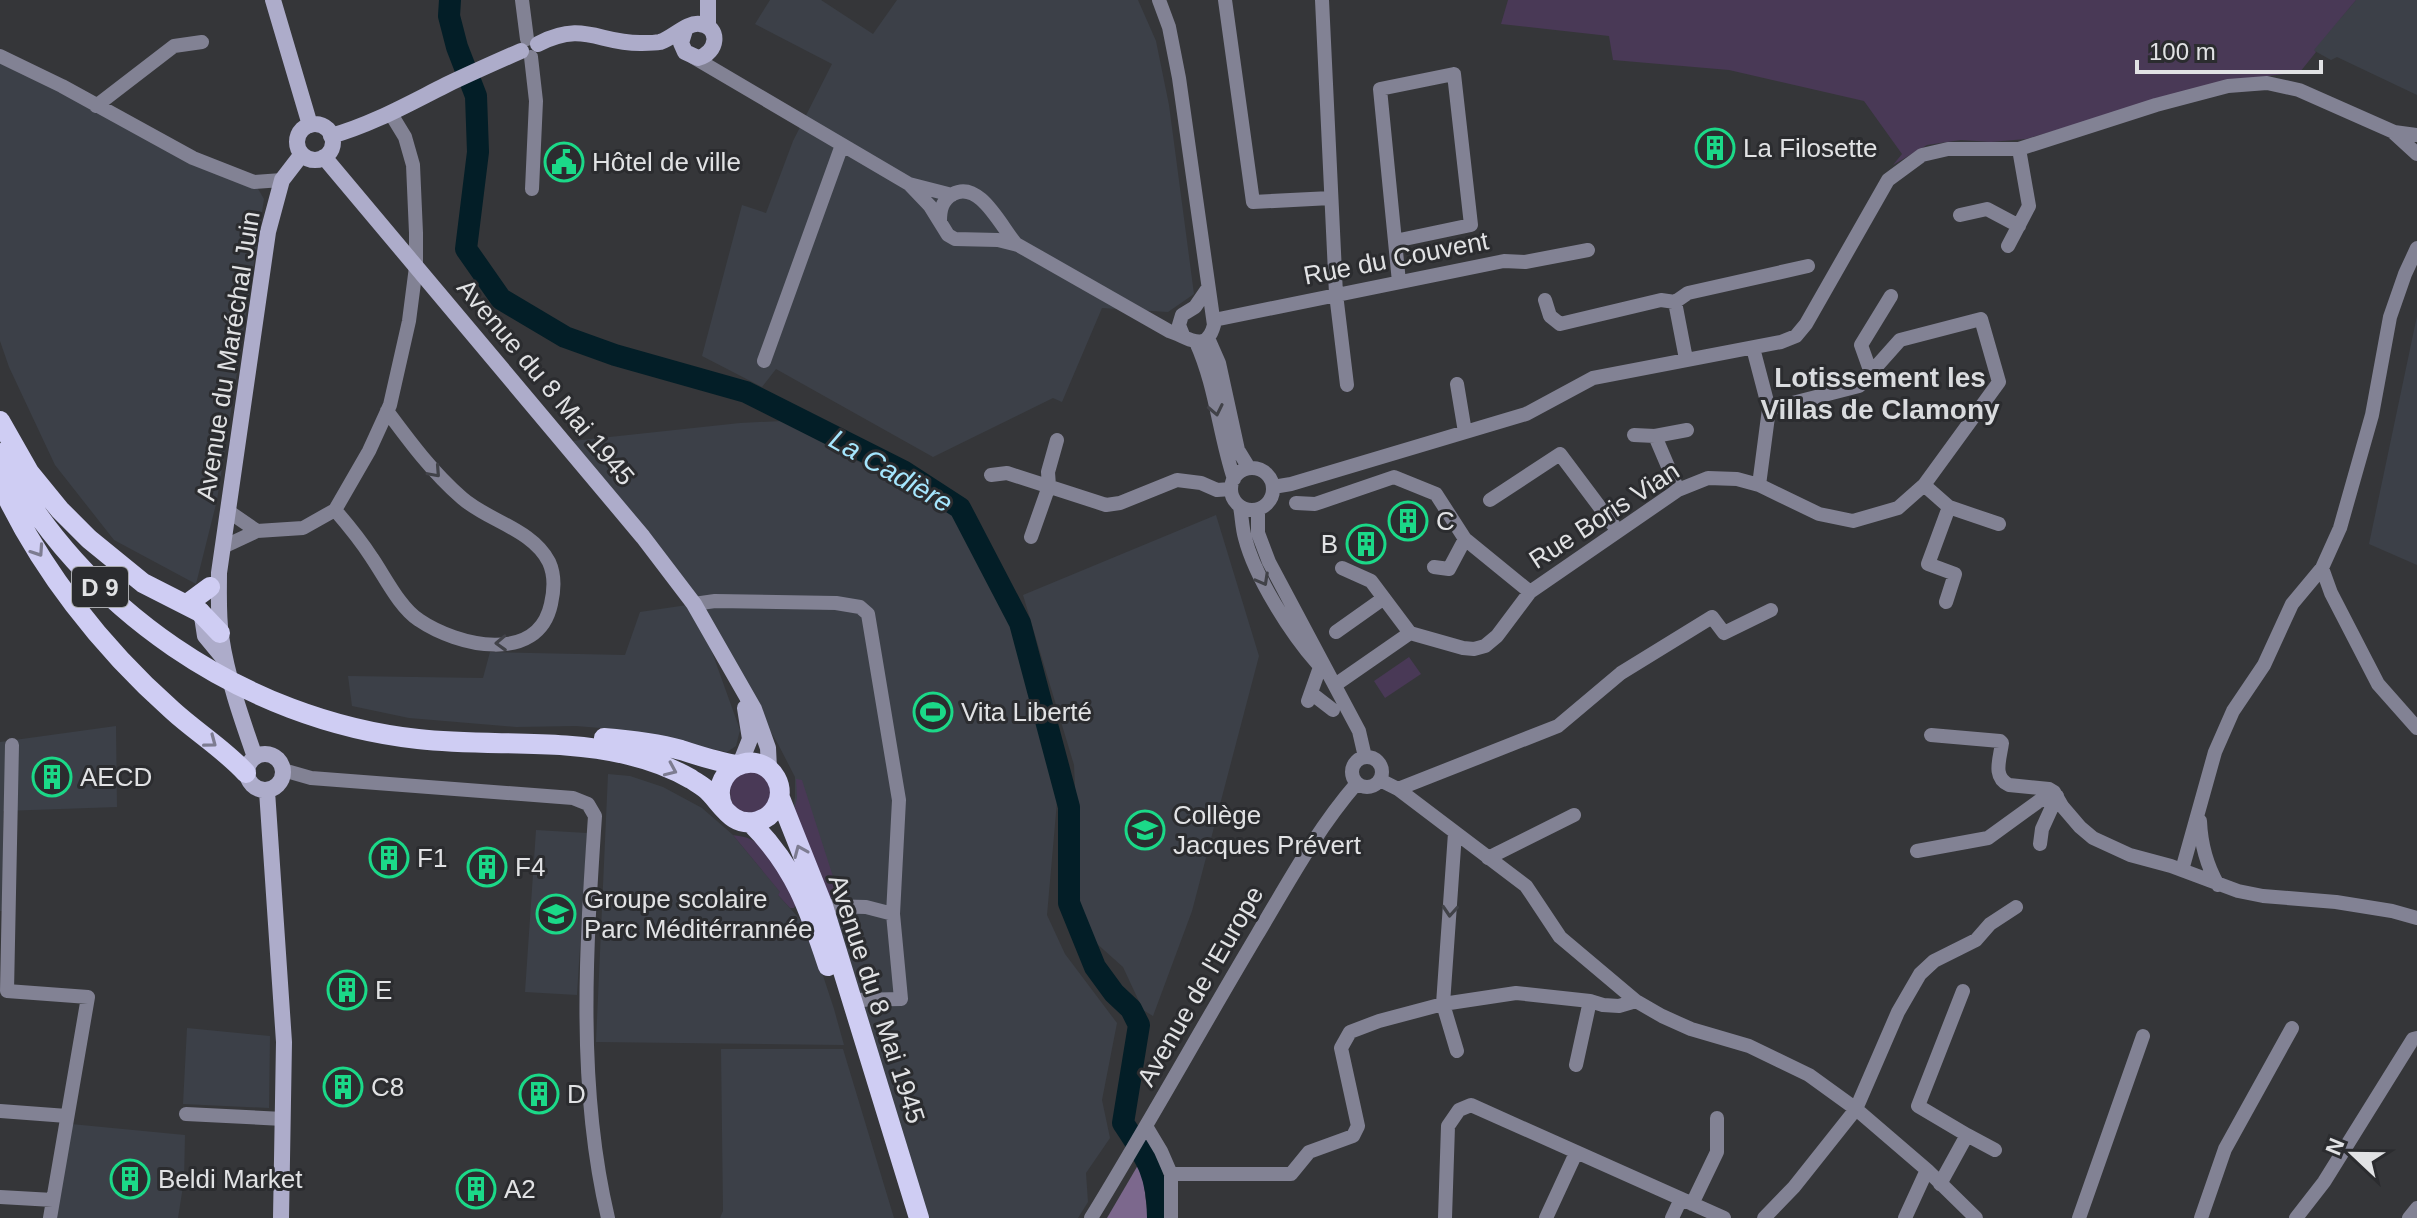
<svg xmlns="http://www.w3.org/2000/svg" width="2417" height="1218" viewBox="0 0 2417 1218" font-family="Arial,sans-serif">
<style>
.built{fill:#3c4048}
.green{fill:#493956}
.forest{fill:#7c688d}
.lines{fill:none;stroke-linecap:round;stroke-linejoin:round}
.river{stroke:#031e27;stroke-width:22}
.street{stroke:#828294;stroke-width:14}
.secondary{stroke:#adacca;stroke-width:16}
.primary{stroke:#cfcdf3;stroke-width:20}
.oneway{stroke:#414248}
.oneway2{stroke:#7d7c91}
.labels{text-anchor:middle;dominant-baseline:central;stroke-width:6;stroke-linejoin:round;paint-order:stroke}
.shield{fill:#2b2c2f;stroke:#aaabae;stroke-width:2}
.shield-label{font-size:24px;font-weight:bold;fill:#e1e2e4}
.poi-label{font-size:26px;fill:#e1e2e4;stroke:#2b2c2f;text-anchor:start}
.street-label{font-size:26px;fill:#e1e2e4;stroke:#2b2c2f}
.neighbourhood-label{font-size:28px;font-weight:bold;fill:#d9dbde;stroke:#2b2c2f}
.water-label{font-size:28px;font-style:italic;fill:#a5e6fe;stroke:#2b2c2f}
</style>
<rect width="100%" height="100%" fill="#353639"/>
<path class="built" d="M770 0H821L873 34 897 0H1138L1156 41 1169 105 1194 294 1168 312 1102 308 1062 402 1053 398 933 457 776 369 762 387 702 356 742 205 766 213 793 141 832 64 755 24Z
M2356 0H2417V95L2337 57 2331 60 2313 50Z
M0 56 254 182 264 199 217 500 196 584 114 540 55 465 9 367 0 341Z
M2417 316V565L2369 544Z
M782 421 955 513 1016 627 1059 779 1047 915 1065 954 1117 1023 1102 1100 1110 1138 1086 1173 1088 1202 1078 1218H926L792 815 795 797V777L778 744 698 613 740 730 736 746 727 752 625 730 576 726 516 727 409 718 352 706 348 676 483 678 490 652 625 655 640 612 694 604 563 442 740 423Z
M1216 515 1259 656 1192 911 1153 1016 1143 1010 1123 967 1095 942 1081 919 1074 765 1023 595Z
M116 726 117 807 3 811 5 911H0V742Z
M608 774 630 776 663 787 702 808 733 835 781 893 778 895 807 927 834 1009 844 1045 596 1042Z
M536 830 587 833 577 995 525 992Z
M187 1028 270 1036 269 1108 183 1104Z
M721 1049H843L894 1218H720L723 1211Z
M71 1124 185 1135 184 1180 178 1218H56Z"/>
<path class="green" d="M1508 0H2356L2314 50 2316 52 2300 72 2222 82 2026 139 1991 142 1961 140 1927 145 1893 165 1902 154 1864 101 1729 70 1613 60 1609 36 1501 24Z
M1409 657 1421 674 1385 698 1374 681Z
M747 770 766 776 773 794 762 811C737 816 727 807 731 782Z
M796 779 802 780 836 886 834 895 831 897 828 896 794 810 797 798Z
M733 835C739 836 747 837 752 840 770 848 789 886 796 904L794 908H790L778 895 780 892Z"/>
<path class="forest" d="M1141 1160 1148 1218H1107Z"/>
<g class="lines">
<path class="river" d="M450 0 449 16 457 47 476 96 478 152 466 249 501 299 565 337 615 355 746 392 903 471 960 508 1020 623 1069 807V903L1095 967 1114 993 1131 1009 1139 1025 1123 1123C1147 1159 1158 1174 1158 1218"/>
<path class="street" d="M522 0 527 39
M1225 0 1253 202 1331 198
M1322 0 1336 294 1347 385
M0 56 62 86 193 158 254 182 282 180
M531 57 536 101 532 189
M693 57 909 184 930 206 948 235 955 239 998 240 1018 245 1169 331C1187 336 1206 355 1214 325L1179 78 1169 27 1159 0
M96 106 174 46 202 42
M2394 133 2417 154
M909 184 952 195
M1960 215 1987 209 2019 226
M940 221C940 210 942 200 953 194 980 179 1002 229 1017 245
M1395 241 1471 225 1454 74 1380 89 1399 282
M2008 246 2029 206 2019 149
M1545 300 1550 316 1560 324 1661 300 1675 302 1688 293 1808 266
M1675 302 1686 359
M1214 320 1504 261 1525 262 1588 250
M1183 335 1179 325 1182 315 1195 307 1208 288
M1208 338 1219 363 1238 450 1249 468
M1196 342C1216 386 1219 434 1234 479
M1753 348 1769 409 1759 485
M764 361 842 145
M1871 373 1861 345 1891 296
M1457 384 1465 432
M1634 435 1655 436
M1231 489a21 21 0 1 1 42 0a21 21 0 1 1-42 0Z
M991 475 1007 473 1106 505 1120 503 1177 480 1201 483 1217 490 1231 489
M1924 485 1949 507 1999 524
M1273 487 1291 484 1526 414 1593 378 1781 342 1796 336 1806 324 1888 180 1922 155 1948 149H2019L2156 105 2228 86 2267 83 2299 90 2394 132 2417 135
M1678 490 1655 436 1687 430
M1490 500 1560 454 1617 530
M1296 503 1315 504 1394 477 1436 494 1465 539 1530 592
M1240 507C1242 517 1242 528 1245 538 1255 577 1290 632 1317 663
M335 510C348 525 361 541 372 558 385 577 400 608 419 620 457 646 538 665 551 604 554 591 555 575 549 562 532 529 488 521 462 498 433 473 410 442 387 411
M1258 510V533L1269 562 1359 731 1365 757
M228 511 257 531 303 528 335 510 369 451 390 405 409 321 416 267V233L413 165 405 137 391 114
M1031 537 1049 486 1048 472 1057 440
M223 547 257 531
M1434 567 1449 569 1465 539
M1342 568 1371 581 1410 633
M2322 568 2331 593 2378 684 2417 728
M1946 602 1955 574 1928 564 1949 507
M694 604 715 601 836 603 860 607 868 614 899 800 893 914 901 999 853 1000
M1336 632 1384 598
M1335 685 1410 633 1463 648 1474 649 1485 646 1497 636 1530 592 1678 490 1708 478 1737 479 1759 485 1819 514 1853 521 1898 508 1924 485 1999 382 1981 319 1900 340 1859 386 1769 409
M1311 693 1333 710
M1308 701 1320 667
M1931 735 2000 741 2002 743C2000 759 1992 777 2009 785L2049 789 2054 792 2062 806 2080 827 2093 838 2130 855 2171 866 2238 891 2263 896 2336 902 2392 911 2417 918
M12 745 7 991 88 997 50 1218
M1352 772a15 15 0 1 1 30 0a15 15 0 1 1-30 0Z
M283 770 311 778 573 798 588 804 595 816C586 949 577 1087 608 1218
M1380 780 1398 789 1526 886 1560 937 1636 1001 1662 1016 1691 1029 1749 1046 1809 1075 1856 1109 1927 1170 1976 1218
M1398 789 1558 726 1621 673 1712 617 1724 633 1771 610
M2200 821C2201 845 2206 864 2218 885
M1455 833 1443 1004 1457 1051
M2040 844 2042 829 2057 796
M1917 851 1988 838 2039 801 2057 796
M1488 858 1574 815
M2182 870 2215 752 2233 711 2264 665 2292 604 2322 568 2340 528 2372 415 2390 317 2405 274 2417 248
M823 906 866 907 893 914
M1576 1065 1590 1001
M0 1111 67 1116
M186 1114 283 1119
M1146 1126 1161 1151 1171 1174V1218
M1967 1135 1995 1150
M1171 1174H1291L1309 1152 1353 1136 1358 1126 1341 1048 1350 1032 1379 1021 1443 1004 1516 993 1590 1001 1603 1005 1619 1006 1636 1001
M1940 1184 1967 1135 1918 1106 1963 991
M0 1197 53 1200
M1692 1204 1717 1152V1118
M1091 1218C1148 1125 1201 1029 1257 935 1288 883 1317 829 1357 783
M1445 1218 1448 1126 1459 1110 1471 1105 1724 1218
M1546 1218 1576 1153
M1672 1218 1681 1199
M1764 1218 1794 1187 1856 1109 1898 1012 1920 974 1934 961 1976 940 1990 924 2016 907
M1905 1218 1927 1170
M2079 1218 2143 1036
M2201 1218 2225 1149 2292 1028
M2296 1218 2324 1182 2413 1039 2417 1038
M2409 1218 2417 1208"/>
<path class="secondary" d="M273 0 310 125
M708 0V27
M538 44C584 20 599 44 642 43 647 43 655 43 660 42 673 38 687 22 700 24 721 27 718 53 698 58L685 52 681 43 685 30
M297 142a18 18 0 1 1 36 0a18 18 0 1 1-36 0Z
M331 136C373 124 408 104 446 85 471 73 496 62 521 51
M324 157 643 537 694 604 754 709 768 748 769 769
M201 610 205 636 224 659
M247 772a18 18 0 1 1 36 0a18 18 0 1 1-36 0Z
M255 757C241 717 227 677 221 636 218 615 219 594 219 573L268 232 282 180 302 154
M740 764 750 739 745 708
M267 791 284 1042 281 1218"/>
<path class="primary" d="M0 421 29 472 60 510 89 539 143 583 200 612 220 633
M0 453C80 608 244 720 418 739 488 747 560 738 629 755 650 760 672 768 691 779 697 783 705 787 710 793 724 808 734 828 758 821 766 819 772 814 776 807 781 798 781 787 776 778 756 744 705 772 724 809
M0 482C39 568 102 648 172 710 196 732 224 749 246 773
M187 604 210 587
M604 738C630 740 656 743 681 750 700 756 717 762 737 765
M780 798 823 906 919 1218
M751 823C795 867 809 909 828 966"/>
</g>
<defs><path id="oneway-chevron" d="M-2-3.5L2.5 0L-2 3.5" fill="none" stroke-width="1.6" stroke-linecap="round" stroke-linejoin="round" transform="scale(2)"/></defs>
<g class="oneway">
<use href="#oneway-chevron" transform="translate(1216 410) rotate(78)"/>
<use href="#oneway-chevron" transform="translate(435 472) rotate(48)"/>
<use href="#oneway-chevron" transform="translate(1263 580) rotate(61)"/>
<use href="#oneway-chevron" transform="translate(501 643) rotate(178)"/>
<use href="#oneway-chevron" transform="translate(1450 911) rotate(94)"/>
</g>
<g class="oneway2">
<use href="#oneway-chevron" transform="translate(38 551) rotate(56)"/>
<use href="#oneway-chevron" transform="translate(211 742) rotate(37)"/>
<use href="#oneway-chevron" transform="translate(671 770) rotate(24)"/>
<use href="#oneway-chevron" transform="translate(800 851) rotate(-113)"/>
</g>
<defs>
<symbol id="building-ring" viewBox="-11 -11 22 22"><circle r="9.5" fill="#2b2c2f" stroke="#1bd988" stroke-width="1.5"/><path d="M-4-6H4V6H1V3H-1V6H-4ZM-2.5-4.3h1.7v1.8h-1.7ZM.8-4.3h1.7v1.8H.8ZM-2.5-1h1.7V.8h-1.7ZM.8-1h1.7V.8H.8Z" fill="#1bd988"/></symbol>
<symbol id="civic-ring" viewBox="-11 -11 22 22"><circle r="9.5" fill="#2b2c2f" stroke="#1bd988" stroke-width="1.5"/><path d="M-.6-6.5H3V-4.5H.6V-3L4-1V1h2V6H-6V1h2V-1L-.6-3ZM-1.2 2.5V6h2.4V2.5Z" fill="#1bd988"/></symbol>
<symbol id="stadium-ring" viewBox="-11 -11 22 22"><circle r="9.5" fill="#2b2c2f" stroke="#1bd988" stroke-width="1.5"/><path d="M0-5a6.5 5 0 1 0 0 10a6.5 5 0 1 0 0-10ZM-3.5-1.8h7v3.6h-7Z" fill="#1bd988"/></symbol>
<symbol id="school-ring" viewBox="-11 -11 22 22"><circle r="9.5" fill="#2b2c2f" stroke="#1bd988" stroke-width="1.5"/><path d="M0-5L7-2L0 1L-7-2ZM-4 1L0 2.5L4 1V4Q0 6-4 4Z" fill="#1bd988"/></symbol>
</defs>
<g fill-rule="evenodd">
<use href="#building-ring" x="1693" y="126" width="44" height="44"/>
<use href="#civic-ring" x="542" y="140" width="44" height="44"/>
<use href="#building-ring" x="1386" y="499" width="44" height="44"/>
<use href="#building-ring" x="1344" y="522" width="44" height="44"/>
<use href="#stadium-ring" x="911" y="690" width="44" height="44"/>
<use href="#building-ring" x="30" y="755" width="44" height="44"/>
<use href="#school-ring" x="1123" y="808" width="44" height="44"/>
<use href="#building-ring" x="367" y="836" width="44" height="44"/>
<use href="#building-ring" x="465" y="845" width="44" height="44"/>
<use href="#school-ring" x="534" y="892" width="44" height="44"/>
<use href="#building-ring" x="325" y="968" width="44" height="44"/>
<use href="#building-ring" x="321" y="1065" width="44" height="44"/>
<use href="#building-ring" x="517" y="1072" width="44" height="44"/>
<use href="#building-ring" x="108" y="1157" width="44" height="44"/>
<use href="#building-ring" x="454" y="1167" width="44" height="44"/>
</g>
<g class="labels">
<rect class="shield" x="72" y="567" width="56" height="40" rx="6"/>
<g class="shield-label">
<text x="100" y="587">D 9</text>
</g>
<g class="poi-label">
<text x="1743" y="148">La Filosette</text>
<text x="592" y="162">Hôtel de ville</text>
<text x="1436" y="521">C</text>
<text x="1338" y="544" text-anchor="end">B</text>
<text x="961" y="712">Vita Liberté</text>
<text x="80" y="777">AECD</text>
<text x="1173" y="815">Collège<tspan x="1173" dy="30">Jacques Prévert</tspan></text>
<text x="417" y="858">F1</text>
<text x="515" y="867">F4</text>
<text x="584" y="899">Groupe scolaire<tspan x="584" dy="30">Parc Méditérrannée</tspan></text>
<text x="375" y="990">E</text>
<text x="371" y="1087">C8</text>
<text x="567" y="1094">D</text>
<text x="158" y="1179">Beldi Market</text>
<text x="504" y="1189">A2</text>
</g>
<g class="street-label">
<text transform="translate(1396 258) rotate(-11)">Rue du Couvent</text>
<text transform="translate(228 356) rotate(-81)">Avenue du Maréchal Juin</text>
<text transform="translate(546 382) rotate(50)">Avenue du 8 Mai 1945</text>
<text transform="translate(1604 515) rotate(-33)">Rue Boris Vian</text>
<text transform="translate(1200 986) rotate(-60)">Avenue de l'Europe</text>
<text transform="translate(877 999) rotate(72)">Avenue du 8 Mai 1945</text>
</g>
<g class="neighbourhood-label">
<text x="1880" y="377">Lotissement les<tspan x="1880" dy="32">Villas de Clamony</tspan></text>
</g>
<g class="water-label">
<text transform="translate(891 471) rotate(30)">La Cadière</text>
</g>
</g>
<g transform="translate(2353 1154) rotate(292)" stroke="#2b2c2f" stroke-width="6" paint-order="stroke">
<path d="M0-6L14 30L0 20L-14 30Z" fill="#e1e2e4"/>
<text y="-12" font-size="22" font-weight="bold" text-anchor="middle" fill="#e1e2e4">N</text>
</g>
<path d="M2137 60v12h184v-12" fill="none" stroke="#e1e2e4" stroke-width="4"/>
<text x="2149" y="60" font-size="24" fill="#e1e2e4" stroke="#2b2c2f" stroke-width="6" paint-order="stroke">100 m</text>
</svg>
